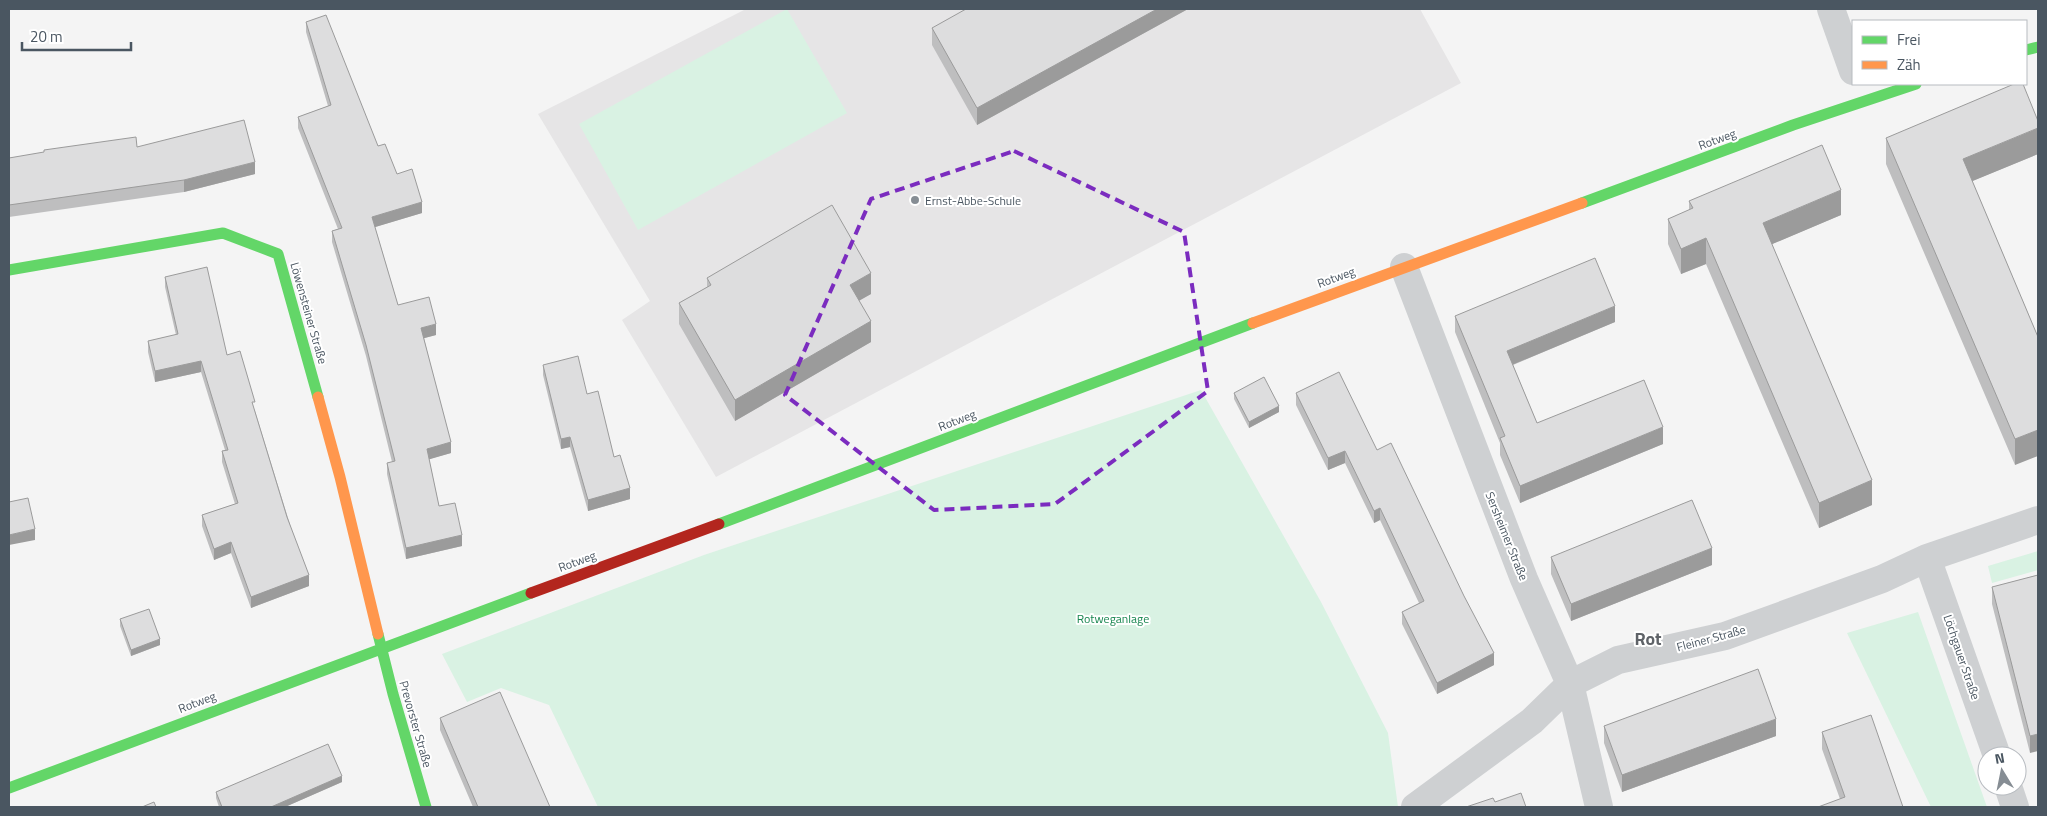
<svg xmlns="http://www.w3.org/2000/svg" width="2047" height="816" viewBox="0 0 2047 816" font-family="'Titillium Web',sans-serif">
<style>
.education{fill:#e6e5e6}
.green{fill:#d9f2e3}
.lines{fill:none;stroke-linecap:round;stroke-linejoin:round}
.street{stroke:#ced0d2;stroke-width:28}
.fast{stroke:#63d668;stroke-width:11}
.slow{stroke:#ff974d;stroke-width:11}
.jam{stroke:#b3261e;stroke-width:11}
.wall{fill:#bebebf}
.shaded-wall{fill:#9b9b9b}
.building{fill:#ddddde;stroke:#9b9b9b}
.marked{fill:none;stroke:#7b2cbf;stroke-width:4;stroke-dasharray:10 6;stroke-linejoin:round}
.poi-dot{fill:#868d94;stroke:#fff;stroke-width:2}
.labels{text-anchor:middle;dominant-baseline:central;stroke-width:4;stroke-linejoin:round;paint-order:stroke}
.street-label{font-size:12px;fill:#4a5661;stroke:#fff}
.poi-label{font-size:12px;fill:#4a5661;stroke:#fff;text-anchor:start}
.park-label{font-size:12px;fill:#17864f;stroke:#fff}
.district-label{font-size:18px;font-weight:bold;fill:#5f6368;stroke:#fff}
</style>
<rect width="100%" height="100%" fill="#f4f4f4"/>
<path class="education" d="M746 9H1420L1461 83 716 477 622 320 650 301 538 114Z"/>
<path class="green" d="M787 9 847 113 638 230 579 124Z
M1201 390 1321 602 1388 733 1398 807H598L549 705 501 688 467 702 442 654 704 555Z
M2038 551V570L1992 583 1988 566Z
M1918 612 1987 807H1931L1847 633Z"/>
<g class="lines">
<path class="street" d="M1831 9 1853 71
M1404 267 1524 579 1570 684 1599 807
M1927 558 1997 756
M2008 786 2015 807
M1415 807 1532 721 1570 684 1618 660 1725 636 1882 579 1927 558 2038 520"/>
<path class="fast" d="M2026 50 2038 47
M1582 203 1793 125 1916 84
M9 270 223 233 278 254 318 397
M719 524 1253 323
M378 634 393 694 426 807
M9 788 531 593"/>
<path class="slow" d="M1253 323 1582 203
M318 397 340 477 378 634"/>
<path class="jam" d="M531 593 719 524"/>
</g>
<path class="wall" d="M1188 9 977 125 932 45V28Z
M306 22 378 146 422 213 375 227 398 305 436 335 424 338 451 453 429 459 439 506 462 546 406 559 387 474V463L392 462 366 356 332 242V231L338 229 298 128V117L328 106 306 32Z
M1886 138 2038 154 1972 181 2038 337 2015 465 1886 164Z
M137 147 255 174 184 192 9 217V158Z
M1689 201 1841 215 1772 244 1872 505 1819 528 1706 264 1681 274 1668 244V219L1689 210Z
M165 277 227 355 255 411 309 586 251 608 231 553 214 560 202 526V515L235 504 222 462V451L225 450 201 372 155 382 148 352V341L176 335 165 287Z
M707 278 871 294 859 300 871 342 735 421 679 324V303L707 287Z
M1455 316 1615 322 1513 365 1537 423 1663 444 1520 503 1500 455V443L1455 332Z
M543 365 587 394 614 457 630 499 588 511 570 447 561 449 543 375Z
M1234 393 1279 412 1249 428 1234 399Z
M1296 393 1377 450 1494 665 1437 694 1402 624V612L1419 603 1380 520 1374 523 1345 463 1328 470 1296 405Z
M1551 557 1712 565 1571 621 1551 574Z
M2038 575 2030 753 1992 604V587Z
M120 619 160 645 131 656 120 626Z
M440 718 550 807H473L440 730Z
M1604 726 1776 736 1622 792 1604 743Z
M1822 732 1903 807 1840 799 1822 749Z
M342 782 285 807H219L216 798V792Z"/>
<path class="shaded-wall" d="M1157 9H1188L977 125V108Z
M2038 128V154L1963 185V159Z
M255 162V174L184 192V180Z
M1841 190V215L1763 248V223Z
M422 202V213L372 228V217Z
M1706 238V264L1681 274V249Z
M871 273V294L850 306V285Z
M1615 306V322L1507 367V351Z
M871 321V342L735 421V400Z
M436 324V335L421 339V328Z
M201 361V372L155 382V371Z
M1279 406V412L1249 428V422Z
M1663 427V444L1520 503V486Z
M2038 430V456L2015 465V439Z
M570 437V447L561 449V439Z
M451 442V453L427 460V449Z
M1345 451V463L1328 470V458Z
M1872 480V505L1819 528V503Z
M630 488V499L588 511V500Z
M1380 508V520L1374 523V511Z
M35 529V540L9 545V535Z
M462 535V546L406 559V548Z
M231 542V553L214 560V549Z
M1712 548V565L1571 621V604Z
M309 575V586L251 608V597Z
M160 639V645L131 656V650Z
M1494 653V665L1437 694V683Z
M1776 719V736L1622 792V775Z
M2038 734V751L2030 753V736Z
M342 776V782L285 807H271Z"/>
<path class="building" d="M966 9H1157L977 108 932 28Z
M326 15 378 146 385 144 397 174 412 169 422 202 372 217 398 305 429 297 436 324 421 328 451 442 427 449 439 506 455 503 462 535 406 548 387 463 395 461 366 345 332 231 342 228 298 117 331 105 306 22Z
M2014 84H2023L2038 121V128L1963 159 2038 337V430L2015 439 1886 138Z
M244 120 255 162 184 180 9 205V158L44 152V150L136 137 137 147Z
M1822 145 1841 190 1763 223 1872 480 1819 503 1706 238 1681 249 1668 219 1693 208 1689 201Z
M832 205 871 273 850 285 871 321 735 400 679 303 711 285 707 278Z
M1595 258 1615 306 1507 351 1537 423 1644 380 1663 427 1520 486 1500 438 1505 436 1455 316Z
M207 267 227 355 240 351 255 402H252L287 517 309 575 251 597 231 542 214 549 202 515 238 503 222 451 228 450 201 361 155 371 148 341 178 334 165 277Z
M578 356 587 394 598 391 614 457 620 455 630 488 588 500 570 437 561 439 543 365Z
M1339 372 1377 450 1391 443 1464 596 1494 653 1437 683 1402 612 1424 601 1380 508 1374 511 1345 451 1328 458 1296 393Z
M1264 377 1279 406 1249 422 1234 393Z
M28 498 35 529 9 535V502Z
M1692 500 1712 548 1571 604 1551 557Z
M2038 575V734L2030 736 1992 587Z
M149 609 160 639 131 650 120 619Z
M1758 669 1776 719 1622 775 1604 726Z
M500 692 550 807H478L440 718Z
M1871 715 1903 807H1818L1845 797 1822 732Z
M328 744 342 776 271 807H222L216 792Z
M1521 793 1526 807H1466L1493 798 1495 802Z
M154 802 156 807H142Z"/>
<path class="marked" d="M1014 151 1184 232 1208 391 1055 504 934 510 785 395 871 199Z"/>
<circle class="poi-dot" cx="915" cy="200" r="5"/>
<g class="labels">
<g class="street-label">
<text transform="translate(1717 139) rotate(-20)">Rotweg</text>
<text transform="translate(1336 277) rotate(-20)">Rotweg</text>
<text transform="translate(309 313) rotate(74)">Löwensteiner Straße</text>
<text transform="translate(957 420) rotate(-21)">Rotweg</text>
<text transform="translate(1507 536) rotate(68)">Sersheimer Straße</text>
<text transform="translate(577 561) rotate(-20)">Rotweg</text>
<text transform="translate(1711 638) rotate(-15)">Fleiner Straße</text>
<text transform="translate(1962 657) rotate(71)">Löchgauer Straße</text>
<text transform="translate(197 702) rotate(-21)">Rotweg</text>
<text transform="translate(416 724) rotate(74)">Prevorster Straße</text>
</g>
<g class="poi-label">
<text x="925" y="200">Ernst-Abbe-Schule</text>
</g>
<g class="park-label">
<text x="1113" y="618">Rotweganlage</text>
</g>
<g class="district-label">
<text x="1648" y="638">Rot</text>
</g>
</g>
<rect width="2047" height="816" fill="none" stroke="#4a5661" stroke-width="20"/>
<rect x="1852" y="20" width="175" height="65" fill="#ffffff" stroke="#b7bbc0"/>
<rect x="1862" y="36" width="25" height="8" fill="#63d668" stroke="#b7bbc0"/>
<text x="1897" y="45" font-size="15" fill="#4a5661">Frei</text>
<rect x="1862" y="61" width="25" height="8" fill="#ff974d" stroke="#b7bbc0"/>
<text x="1897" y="70" font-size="15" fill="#4a5661">Zäh</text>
<g transform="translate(2002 771) rotate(350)"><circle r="24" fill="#ffffff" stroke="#b7bbc0"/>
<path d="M0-4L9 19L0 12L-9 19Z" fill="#868d94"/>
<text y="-8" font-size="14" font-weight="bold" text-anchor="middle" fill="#4a5661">N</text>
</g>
<path d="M22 42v8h109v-8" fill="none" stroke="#4a5661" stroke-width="2.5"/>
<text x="30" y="42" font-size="15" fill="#4a5661" stroke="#ffffff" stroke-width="4" paint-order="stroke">20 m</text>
</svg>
